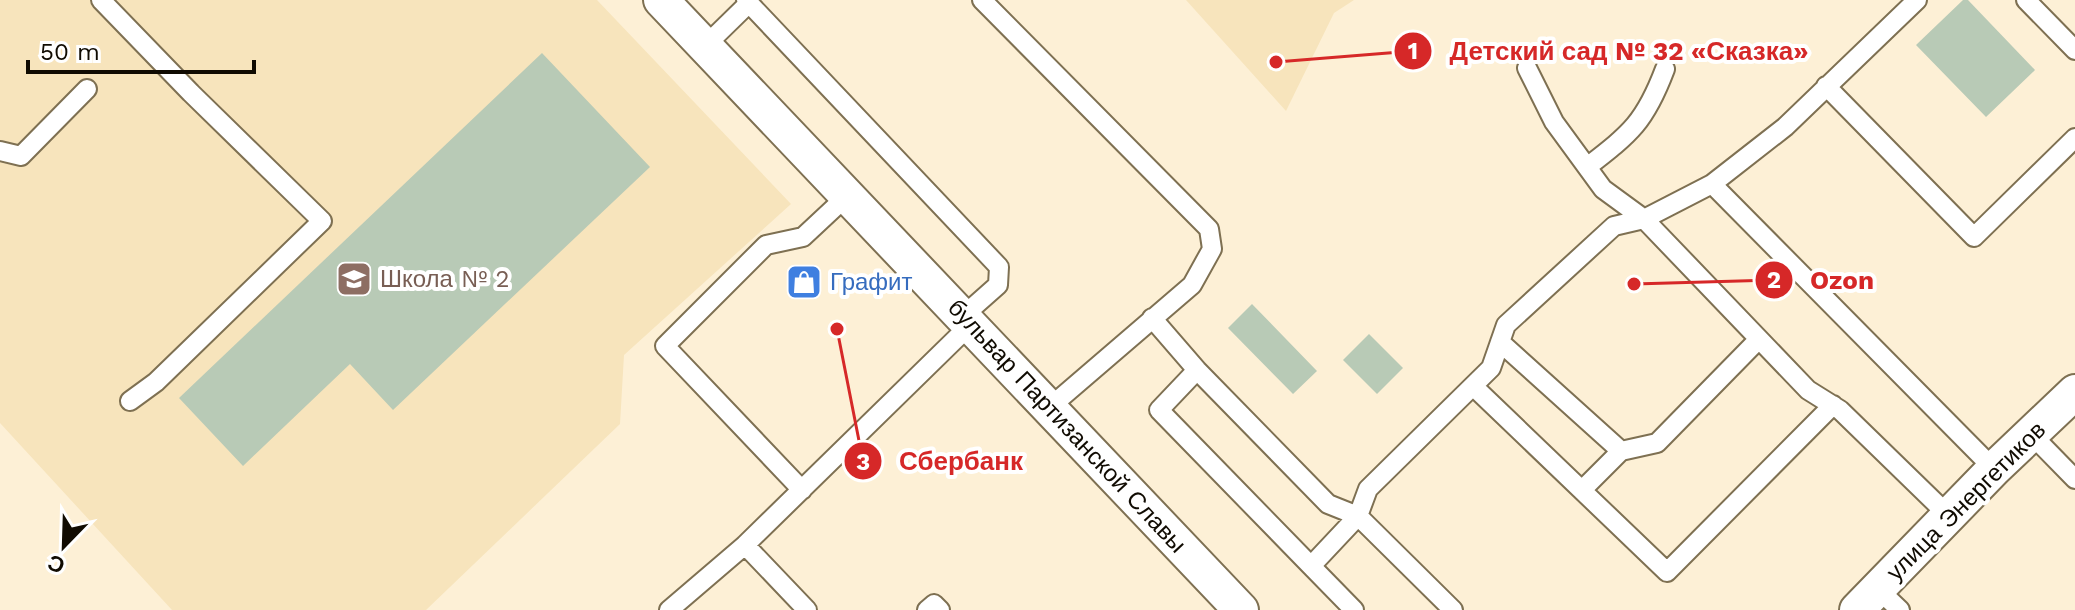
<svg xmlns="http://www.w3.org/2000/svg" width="2075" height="610" viewBox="0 0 2075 610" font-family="'Work Sans',sans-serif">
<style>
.built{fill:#f7e4bc}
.green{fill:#b8cab6}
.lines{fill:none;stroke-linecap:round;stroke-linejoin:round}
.service-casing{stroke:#7e7052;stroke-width:22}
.minor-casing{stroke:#7e7052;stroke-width:38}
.service{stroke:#fff;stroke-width:18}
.minor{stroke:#fff;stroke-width:34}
.labels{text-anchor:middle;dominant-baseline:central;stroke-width:8;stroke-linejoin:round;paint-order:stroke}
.education-label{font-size:24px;fill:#785e54;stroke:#fff;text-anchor:start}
.shop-label{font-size:24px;fill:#366cbe;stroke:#fff;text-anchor:start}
.street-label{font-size:24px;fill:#100b02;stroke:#fff}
.leader{fill:none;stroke:#d62828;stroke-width:3}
.callout-dot{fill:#d62828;stroke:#fff;stroke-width:3}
.mark-label{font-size:24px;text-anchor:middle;font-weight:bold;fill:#fff}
.callout-label{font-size:26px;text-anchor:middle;font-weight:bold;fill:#d62828;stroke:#fff;stroke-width:8;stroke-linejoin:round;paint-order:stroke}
</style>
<rect width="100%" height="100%" fill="#fdf0d6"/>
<path class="built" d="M0 0H597L791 204 624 355 620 424 426 610H172L0 423Z
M1186 0H1354L1334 13 1286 111Z"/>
<path class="green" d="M1963 0H1968L2035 70 1986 117 1916 45Z
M542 53 650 167 393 410 350 364 243 466 179 398Z
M1252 304 1317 371 1293 394 1228 328Z
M1369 334 1403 368 1377 394 1343 360Z"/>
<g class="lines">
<defs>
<path id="service" d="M101 0 191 93 322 221 156 382 130 401
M746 0 999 267 998 285 963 316
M982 0 1209 229 1212 249 1192 285 1050 407
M2026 0 2075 50
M705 46 749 3
M1527 68 1554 122 1603 189 1644 219 1808 390 1840 410 1949 516
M1826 86 1974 237 2075 138
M0 151 21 156 87 89
M1587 167C1631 133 1645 122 1665 69
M1712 184 1994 469
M1152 318 1197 370 1328 504 1358 516 1453 610
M1500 342 1621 451 1657 443 1759 339
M1197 370 1159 410 1311 566 1358 516 1368 489 1491 368 1506 325 1614 226 1644 219 1712 184 1785 127 1917 0
M1473 386 1667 572 1833 405
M2031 434 2075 479
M802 490 665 346 766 245 803 237 848 195
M1582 490 1621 451
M745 545 807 610
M1311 566 1354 610
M1878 589 1900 610
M669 610 745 545 971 324
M927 610 934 604 940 610"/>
<path id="minor" d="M661 0 1241 610
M1857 610 1994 469 2075 392"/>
</defs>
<use href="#service" class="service-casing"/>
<use href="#minor" class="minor-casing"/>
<use href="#service" class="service"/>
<use href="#minor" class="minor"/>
</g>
<defs>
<symbol id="school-square" viewBox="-11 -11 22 22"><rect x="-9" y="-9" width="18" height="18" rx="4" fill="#8d6e63" stroke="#fff"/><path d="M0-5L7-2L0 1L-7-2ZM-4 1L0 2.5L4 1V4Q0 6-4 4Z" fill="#fff"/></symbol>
<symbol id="shop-square" viewBox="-11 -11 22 22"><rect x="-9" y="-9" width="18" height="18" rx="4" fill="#3f7fe0" stroke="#fff"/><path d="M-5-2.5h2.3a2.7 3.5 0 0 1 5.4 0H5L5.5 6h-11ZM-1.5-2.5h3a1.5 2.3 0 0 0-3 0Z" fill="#fff"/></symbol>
</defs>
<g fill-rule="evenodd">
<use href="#school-square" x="334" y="259" width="40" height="40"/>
<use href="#shop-square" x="784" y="262" width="40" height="40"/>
</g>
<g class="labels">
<g class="education-label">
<text x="380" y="279">Школа № 2</text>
</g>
<g class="shop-label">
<text x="830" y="282">Графит</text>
</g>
<g class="street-label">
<text transform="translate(1067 426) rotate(47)">бульвар Партизанской Славы</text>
<text transform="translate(1966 501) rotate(-45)">улица Энергетиков</text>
</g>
</g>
<path class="leader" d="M1276 62L1413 51M1634 284L1774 280M837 329L863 461"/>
<g class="callout-dot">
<circle cx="1276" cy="62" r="8"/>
<circle cx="1634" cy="284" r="8"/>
<circle cx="837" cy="329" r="8"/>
<circle cx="1413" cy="51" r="20"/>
<circle cx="1774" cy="280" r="20"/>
<circle cx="863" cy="461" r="20"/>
</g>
<g class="mark-label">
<text x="1413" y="59">1</text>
<text x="1774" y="288">2</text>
<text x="863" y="470">3</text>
</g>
<g class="callout-label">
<text x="1629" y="60">Детский сад № 32 «Сказка»</text>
<text x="1842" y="289">Ozon</text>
<text x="961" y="470">Сбербанк</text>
</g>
<g transform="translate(64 546) rotate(203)" stroke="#ffffff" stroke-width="6" paint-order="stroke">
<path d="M0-6L14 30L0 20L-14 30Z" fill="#100b02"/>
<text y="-12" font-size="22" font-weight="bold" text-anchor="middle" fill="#100b02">С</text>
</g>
<path d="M28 60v12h226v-12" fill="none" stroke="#100b02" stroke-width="4"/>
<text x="40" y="60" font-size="24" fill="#100b02" stroke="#ffffff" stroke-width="6" paint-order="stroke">50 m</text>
</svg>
